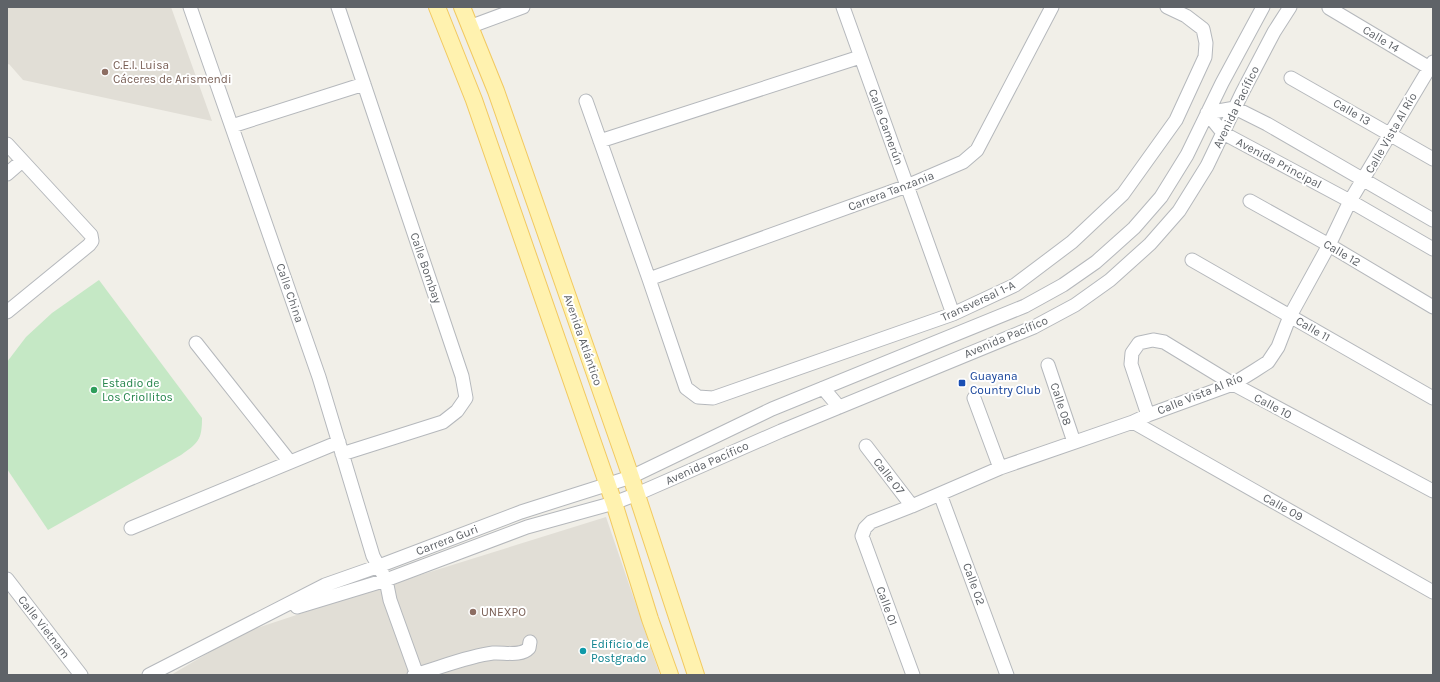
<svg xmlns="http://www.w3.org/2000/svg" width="1440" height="682" viewBox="0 0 1440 682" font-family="Karla,sans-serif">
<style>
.education{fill:#e1ded6}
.green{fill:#c5e8c5}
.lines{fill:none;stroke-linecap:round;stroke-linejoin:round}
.minor-casing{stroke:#b5b8bc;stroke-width:15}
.major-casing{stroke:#f2c960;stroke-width:18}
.minor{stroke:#fff;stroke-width:13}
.major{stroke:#fff2af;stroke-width:16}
.education-dot{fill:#8d6e63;stroke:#fff;stroke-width:1.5}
.transit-dot{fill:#1a4fb4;stroke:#fff;stroke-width:1.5}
.leisure-dot{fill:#2e9e5b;stroke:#fff;stroke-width:1.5}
.culture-dot{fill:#0f9aa8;stroke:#fff;stroke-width:1.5}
.labels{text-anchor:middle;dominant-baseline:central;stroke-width:4;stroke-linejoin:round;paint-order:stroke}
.street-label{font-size:12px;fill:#5f6368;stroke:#fff}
.education-label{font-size:12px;fill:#785e54;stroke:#fff;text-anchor:start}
.transit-label{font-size:12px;fill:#164399;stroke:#fff;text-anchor:start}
.leisure-label{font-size:12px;fill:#27864d;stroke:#fff;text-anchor:start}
.culture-label{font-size:12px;fill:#0d838f;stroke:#fff;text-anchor:start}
</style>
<rect width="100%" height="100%" fill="#f1efe8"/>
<path class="education" d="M7 7H171L212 121 23 80 9 64 7 65Z
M606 517 660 675H171L242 633 372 590Z"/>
<path class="green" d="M99 280 202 418C202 440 198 443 181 455L48 530 7 469V362L26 337 52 313Z"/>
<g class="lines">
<defs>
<path id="minor" d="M190 7 319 377 373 556 386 580 390 600 417 675
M338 7 462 376 466 398 457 411 443 422 342 454
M843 7 953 314
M1329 8 1433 70
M469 27 523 7
M1291 78 1433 159
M586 101 649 279 686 388 698 397 713 398 953 314 1015 285 1072 242 1123 194 1176 120 1205 57 1206 43 1203 29 1186 16 1167 7
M232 126 364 84
M600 141 860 57
M7 144 91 235 92 241 89 245 7 312
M7 174 22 161
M1250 201 1329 245 1433 307
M1433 220 1267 124 1235 108 1207 113 1223 133 1350 201 1433 249
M1192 260 1433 398
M649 279 907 186 963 162 977 150 1052 7
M196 343 290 462
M1048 365 1074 442
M823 388 839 407
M974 398 1000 468
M1148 415 1131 364 1132 353 1139 343 1153 340 1164 342 1233 384 1433 491
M1133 422 1433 592
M866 446 912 506
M940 494 1007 675
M131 528 339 442
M7 579 81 675
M297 607 386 580 527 527 614 503 637 494 781 431 1034 327 1075 305 1110 280 1150 244 1179 211 1207 166 1242 93 1274 32 1290 7
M149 675 325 585 379 566 521 512 631 477 772 409 1025 306 1063 285 1096 262 1134 228 1161 197 1187 155 1222 83 1263 7
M414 675C439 668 468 656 493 653 504 652 521 657 529 648L530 642
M913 675 862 536 865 528 871 522 912 506 1000 468 1133 422 1148 415 1233 384 1254 371 1268 362 1278 347 1290 316 1329 245 1350 201 1433 62"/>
<path id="major" d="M437 7 474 100 614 503 650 619 670 675
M462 7 496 91 631 477 696 675"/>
</defs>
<use href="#minor" class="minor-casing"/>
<use href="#major" class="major-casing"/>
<use href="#minor" class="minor"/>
<use href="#major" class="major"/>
</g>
<g class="education-dot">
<circle cx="105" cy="72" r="4"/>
<circle cx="473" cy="612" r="4"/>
</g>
<rect class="transit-dot" x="958" y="379" width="8" height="8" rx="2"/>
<circle class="leisure-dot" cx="94" cy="390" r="4"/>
<circle class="culture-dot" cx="583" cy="651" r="4"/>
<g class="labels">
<g class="street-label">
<text transform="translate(1381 39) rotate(31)">Calle 14</text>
<text transform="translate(1236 107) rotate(-64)">Avenida Pacífico</text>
<text transform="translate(1352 112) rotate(30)">Calle 13</text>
<text transform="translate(886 127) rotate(70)">Calle Camerún</text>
<text transform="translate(1391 133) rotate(-60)">Calle Vista Al Río</text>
<text transform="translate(1279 163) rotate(28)">Avenida Principal</text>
<text transform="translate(891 191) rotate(-21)">Carrera Tanzania</text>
<text transform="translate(1342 253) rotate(30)">Calle 12</text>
<text transform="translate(426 268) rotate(71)">Calle Bombay</text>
<text transform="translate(290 293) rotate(71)">Calle China</text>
<text transform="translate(978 301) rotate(-25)">Transversal 1-A</text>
<text transform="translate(1313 329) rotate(30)">Calle 11</text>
<text transform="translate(1006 337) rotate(-23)">Avenida Pacífico</text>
<text transform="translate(583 340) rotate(71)">Avenida Atlántico</text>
<text transform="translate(1200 394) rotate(-22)">Calle Vista Al Río</text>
<text transform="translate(1061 404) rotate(72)">Calle 08</text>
<text transform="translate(1273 406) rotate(28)">Calle 10</text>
<text transform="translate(707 463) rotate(-24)">Avenida Pacífico</text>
<text transform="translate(889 476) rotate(52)">Calle 07</text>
<text transform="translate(1283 507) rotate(29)">Calle 09</text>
<text transform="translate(447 540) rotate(-21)">Carrera Guri</text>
<text transform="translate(974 584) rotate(70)">Calle 02</text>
<text transform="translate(887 606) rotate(70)">Calle 01</text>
<text transform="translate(44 627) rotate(52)">Calle Vietnam</text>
</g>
<g class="education-label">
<text x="113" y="65">C.E.I. Luisa<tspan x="113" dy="14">Cáceres de Arismendi</tspan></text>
<text x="481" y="612">UNEXPO</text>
</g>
<g class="transit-label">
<text x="970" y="376">Guayana<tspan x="970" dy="14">Country Club</tspan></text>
</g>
<g class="leisure-label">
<text x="102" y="383">Estadio de<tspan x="102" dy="14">Los Criollitos</tspan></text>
</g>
<g class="culture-label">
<text x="591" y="644">Edificio de<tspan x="591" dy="14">Postgrado</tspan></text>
</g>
</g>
<rect width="1440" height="682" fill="none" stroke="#5f6368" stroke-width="16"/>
</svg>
